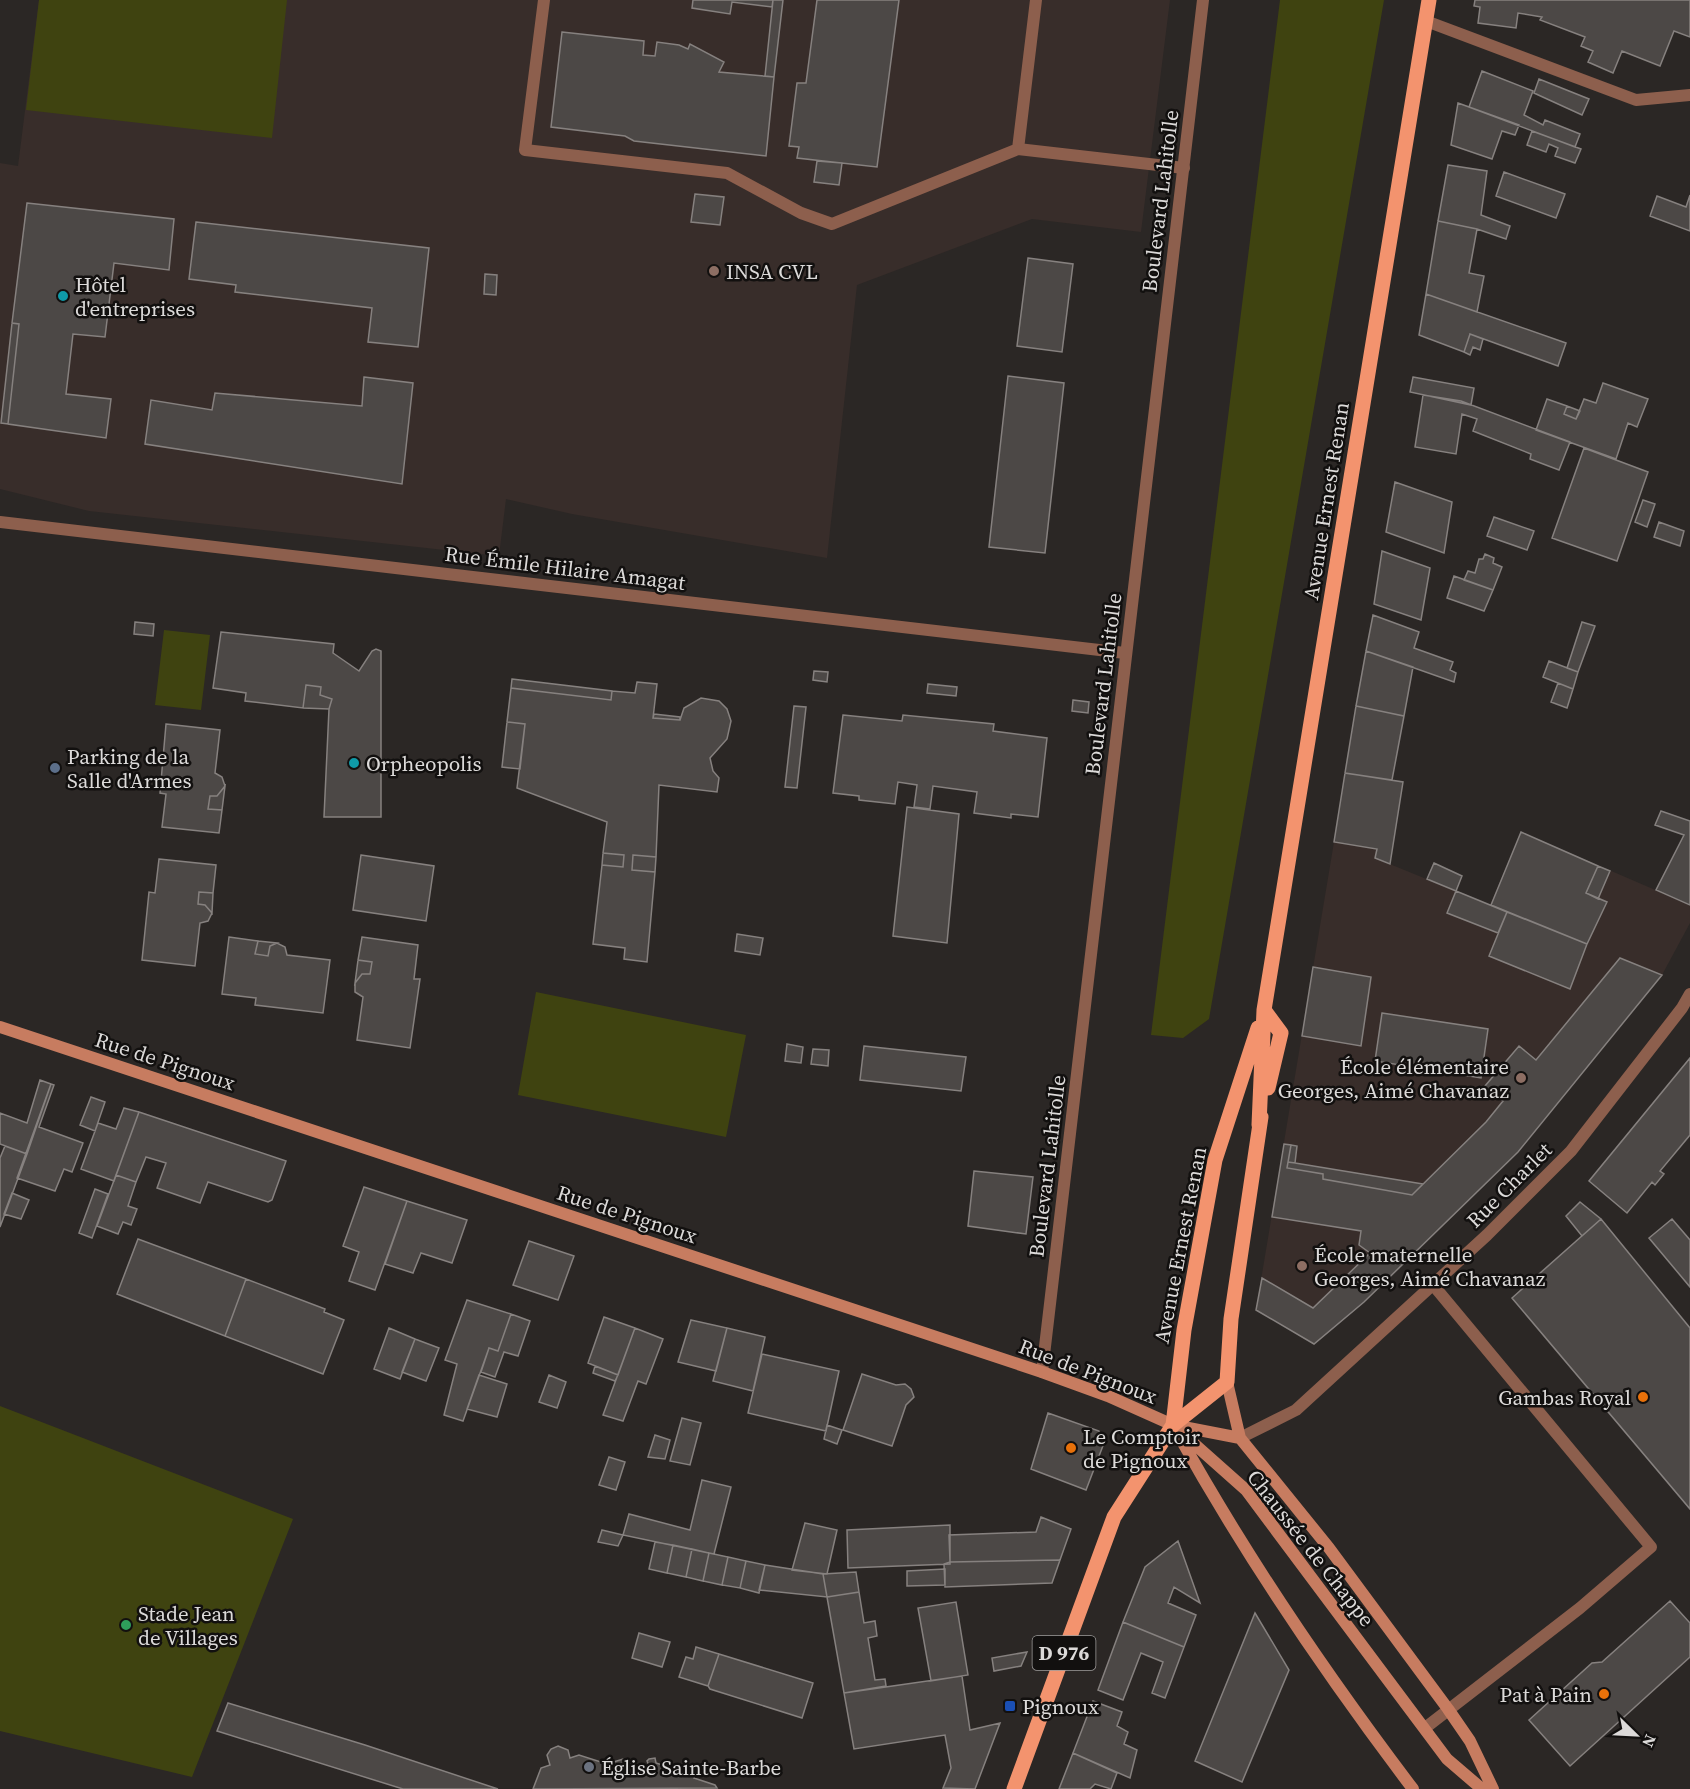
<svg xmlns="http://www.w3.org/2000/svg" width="1690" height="1789" viewBox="0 0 1690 1789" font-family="'Source Serif 4',serif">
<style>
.built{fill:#382d2a}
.green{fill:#3f4310}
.building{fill:#4c4846;stroke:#86817f;stroke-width:1.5}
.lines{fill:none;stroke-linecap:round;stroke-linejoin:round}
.lane{stroke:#8d5f4d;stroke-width:12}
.street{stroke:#8d5f4d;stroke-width:12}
.secondary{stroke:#c77c60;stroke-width:12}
.primary{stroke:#f3936e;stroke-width:15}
.education-dot{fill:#8d6e63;stroke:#12100f;stroke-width:2}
.culture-dot{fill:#0f9aa8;stroke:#12100f;stroke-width:2}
.service-dot{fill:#5c6f8a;stroke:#12100f;stroke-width:2}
.food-dot{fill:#e8710a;stroke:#12100f;stroke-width:2}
.leisure-dot{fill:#2e9e5b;stroke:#12100f;stroke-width:2}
.transit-dot{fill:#1a4fb4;stroke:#12100f;stroke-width:2}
.worship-dot{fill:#6b7280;stroke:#12100f;stroke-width:2}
.labels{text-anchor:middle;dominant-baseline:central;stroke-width:5;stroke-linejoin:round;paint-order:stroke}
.shield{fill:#12100f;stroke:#9f9d9c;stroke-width:1.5}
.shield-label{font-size:20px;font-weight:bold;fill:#dcdad9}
.street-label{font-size:21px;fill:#dcdad9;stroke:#12100f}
.poi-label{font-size:21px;fill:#dcdad9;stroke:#12100f;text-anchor:start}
</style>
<rect width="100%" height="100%" fill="#2b2725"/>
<path class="built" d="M39 0H1170L1141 232 1032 219 857 285 827 558 572 514 506 499 499 556 89 511 0 489V163L18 166Z
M1521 832 1690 905V923L1662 975 1518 1152 1364 1302 1314 1344 1256 1310 1334 842 1377 849 1375 858 1490 905Z"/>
<path class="green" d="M39 0H287L272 138 26 110Z
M1280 0H1384L1209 1019 1183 1038 1151 1035Z
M164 630 210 635 201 710 155 705Z
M536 992 746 1035 726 1137 518 1095Z
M0 1406 293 1519 192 1777 0 1731Z"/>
<path class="building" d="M693 0H773L772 7 732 2 730 14 692 8Z
M773 0H783L774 77 765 76Z
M817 0H899L877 167 797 158 799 147 789 146 797 83H806Z
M1475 0H1690V37L1674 31 1660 66 1622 51 1613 73 1588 62 1593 51 1581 46 1585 37 1540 20 1542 17 1518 13 1516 28 1478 23 1480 7 1474 6Z
M562 32 644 41 643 55 655 56 657 42 679 45 688 49 690 44 724 62 719 72 774 77 766 156 634 141 625 136 551 127Z
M1482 71 1533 91 1524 115 1543 125 1545 120 1580 134 1575 147 1469 107Z
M1539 79 1589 99 1582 115 1534 93Z
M1458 103 1519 125 1515 135 1502 131 1492 159 1451 145Z
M1532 131 1581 149 1575 163 1555 156 1558 148 1549 144 1546 152 1527 145Z
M817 161 842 163 839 185 814 182Z
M1448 165 1487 171 1481 215 1510 226 1506 239 1477 229 1438 221Z
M1504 172 1565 194 1556 218 1496 196Z
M695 194 724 197 720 225 691 222Z
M1690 195V231L1650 216 1657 196 1686 207Z
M27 203 174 219 169 270 114 263 105 337 73 334 66 394 111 399 106 438 8 424 19 324 12 323Z
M1438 221 1477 229 1469 273 1484 276 1477 312 1426 294Z
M196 222 429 248 418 347 368 342 372 308 235 292 236 285 189 279Z
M1028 258 1073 264 1062 352 1017 346Z
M485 274 497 275 496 295 484 294Z
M1426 294 1566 343 1558 366 1470 334 1464 352 1419 335Z
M12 323 19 324 8 424 1 423Z
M1470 334 1483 339 1480 350 1473 347 1470 355 1464 352Z
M1008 376 1064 383 1045 553 989 547Z
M364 377 413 383 402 484 145 444 151 400 212 410 215 393 362 406Z
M1413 377 1474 388 1471 405 1410 392Z
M1603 383 1648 399 1637 427 1628 423 1616 459 1536 430 1547 399 1567 406 1564 414 1576 419 1584 399 1596 403Z
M1423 395 1461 401 1570 442 1559 470 1530 459 1531 454 1473 431 1477 419 1462 414 1456 454 1415 447Z
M1567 406 1580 411 1576 419 1564 414Z
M1584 448 1648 472 1617 561 1552 538Z
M1395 482 1452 502 1444 553 1386 532Z
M1643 500 1655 504 1647 527 1635 522Z
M1494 517 1534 531 1527 550 1487 536Z
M1659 522 1684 531 1680 546 1654 537Z
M1382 551 1430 568 1421 620 1374 604Z
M1485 554 1494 558 1493 563 1502 567 1493 590 1464 580 1468 571 1475 573 1479 559H1483Z
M1454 576 1493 590 1484 611 1447 598Z
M1373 615 1419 632 1414 648 1453 662 1450 670 1456 673 1454 682 1366 651Z
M135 622 154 624 153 636 134 634Z
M1582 622 1595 626 1578 672 1567 668Z
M221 632 334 644 333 653 359 671 372 651 376 649 381 651V817H324L329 709 332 699 320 695 321 687 306 685 303 708 245 701 246 693 213 688Z
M1366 651 1413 667 1404 716 1356 706Z
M1549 661 1578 672 1573 689 1543 677Z
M814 671 828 672 827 682 813 680Z
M512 679 612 691 611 700 511 688Z
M637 682 657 684 653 718 680 720 684 708 701 698 719 701 727 709 731 721 727 739 710 758 713 771 719 778 717 792 659 785 656 857 633 855 632 870 655 872 647 962 624 959 625 948 593 944 602 865 623 867 624 855 603 853 607 822 517 788 525 724 507 722 511 688 611 700 612 691 635 693Z
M1558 683 1573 689 1567 708 1551 702Z
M928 684 957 687 956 696 927 693Z
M306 685 321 687 320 695 332 699 329 709 303 708Z
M1073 700 1089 702 1088 713 1072 711Z
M794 706 806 707 797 788 785 787Z
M1356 706 1404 716 1392 780 1345 773Z
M654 714 680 717V720L653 718Z
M843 715 902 721 903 715 994 724 993 731 1047 738 1038 817 1011 814V818L974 813 977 792 933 786 930 809 914 807 917 785 898 782 895 804 859 800V796L833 793Z
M507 722 525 724 520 769 502 767Z
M166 724 220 730 215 773 222 777 225 786 217 796H210L208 809 222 810 219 833 162 827 166 794 160 793Z
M1345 773 1403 782 1390 864 1375 858 1377 849 1334 842Z
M225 786 222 810 208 809 210 796H217Z
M907 807 959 814 947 943 893 936Z
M1661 811 1690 821V905L1656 890 1684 835 1655 825Z
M1521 832 1598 866 1586 893 1607 902 1587 944 1491 905Z
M603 853 624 855 623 867 602 865Z
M361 855 434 866 426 921 353 910Z
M633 855 656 857 655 872 632 870Z
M159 859 216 865 213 893 199 892 198 904 205 905 212 913 208 921 200 923 195 966 142 960 149 892 155 893Z
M1434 863 1462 876 1456 891 1427 879Z
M1598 866 1610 871 1598 899 1586 893Z
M1456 891 1507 912 1498 933 1447 913Z
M199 892 213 893 212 913 205 905 198 904Z
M1507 912 1587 944 1570 989 1489 956Z
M737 934 763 938 760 955 735 951Z
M229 937 258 941 255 954 268 956 270 946 277 943 285 947 287 955 330 960 323 1013 255 1005 256 998 222 994Z
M362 937 418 945 414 979H420L410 1048 357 1040 363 997 355 992V983L362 974H370L372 962 358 960Z
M258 941 277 943 270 946 268 956 255 954Z
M1620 958 1662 975 1518 1152 1364 1302 1314 1344 1256 1310 1262 1278 1313 1308 1370 1253 1359 1245 1361 1231 1272 1217 1284 1144 1291 1145 1287 1168 1323 1174V1179L1412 1195 1486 1122 1503 1101 1485 1086 1519 1046 1536 1060Z
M358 960 372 962 370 974H362L355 983Z
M1313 967 1371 977 1361 1046 1302 1036Z
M1382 1013 1488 1029 1481 1078 1375 1061Z
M787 1044 803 1047 801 1063 785 1061Z
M864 1046 966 1057 961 1091 860 1080Z
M813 1049 829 1050 828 1066 811 1064Z
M1690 1058V1135L1660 1171 1664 1174 1655 1185 1652 1182 1627 1213 1589 1181Z
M40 1080 51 1084 27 1154 0 1144V1113L27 1123Z
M51 1084 54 1085 39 1127 83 1143 72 1172 64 1169 55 1191 17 1178Z
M91 1097 105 1102 95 1131 80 1125Z
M124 1108 139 1112 114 1181 81 1169 98 1123 116 1129Z
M139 1112 286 1161 272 1200 268 1202 208 1182 200 1203 157 1188 166 1163 146 1157 136 1182 116 1175Z
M1291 1145 1297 1146 1295 1163 1288 1162Z
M5 1146 27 1154 0 1227V1158Z
M1288 1162 1295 1163 1423 1184 1412 1195 1323 1179V1174L1287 1168Z
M974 1171 1033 1177 1026 1234 968 1226Z
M116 1175 136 1182 128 1206 137 1209 131 1225 123 1222 118 1234 97 1226Z
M364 1187 407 1201 375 1290 349 1281 359 1252 343 1246Z
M95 1189 108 1194 92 1238 79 1233Z
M12 1193 29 1200 21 1219 4 1214Z
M407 1201 467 1220 452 1263 421 1253 413 1273 385 1264Z
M1580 1202 1601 1219 1582 1236 1566 1216Z
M1601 1219 1690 1328V1509L1512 1298Z
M1672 1219 1690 1240V1287L1649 1238Z
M138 1239 246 1279 225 1336 117 1294Z
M529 1241 574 1256 558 1300 513 1285Z
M246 1279 325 1309 324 1312 344 1320 323 1374 225 1336Z
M467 1300 511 1314 498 1351 489 1348 463 1421 444 1415 457 1364 445 1360Z
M511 1314 530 1321 518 1356 504 1352 495 1377 481 1372 489 1348 498 1351Z
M604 1317 635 1328 618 1375 588 1363Z
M691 1320 727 1328 716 1371 678 1362Z
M389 1328 415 1339 400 1379 374 1369Z
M635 1328 663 1339 646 1384 638 1381 623 1421 603 1415Z
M727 1328 765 1337 753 1391 713 1381Z
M415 1339 439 1348 426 1381 402 1372Z
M762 1354 839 1371 826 1431 748 1413Z
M595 1366 618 1375 615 1381 593 1373Z
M862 1374 896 1385 905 1384 911 1389 914 1397 906 1405 892 1446 843 1430Z
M479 1375 507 1384 497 1417 467 1409Z
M549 1375 566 1382 557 1408 539 1402Z
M1048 1413 1099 1431 1104 1443 1086 1490 1031 1469Z
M682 1418 701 1423 690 1465 670 1461Z
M827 1425 842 1430 837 1444 824 1439Z
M655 1435 670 1440 665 1459 648 1457Z
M609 1457 625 1462 616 1490 599 1485Z
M702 1480 731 1487 714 1554 623 1535 629 1514 690 1530Z
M1041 1517 1071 1529 1060 1560 950 1562 949 1535 1036 1532Z
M805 1523 837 1530 827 1574 792 1570Z
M950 1525V1564L848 1568 847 1530Z
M602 1530 623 1535 618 1546 598 1542Z
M1178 1541 1200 1603 1174 1587 1168 1603 1196 1615 1184 1647 1123 1622 1145 1567Z
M655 1542 673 1545 667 1573 649 1569Z
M673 1545 692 1549 686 1577 667 1573Z
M692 1549 709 1553 703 1581 686 1577Z
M709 1553 728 1557 722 1585 703 1581Z
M728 1557 746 1561 740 1588 722 1585Z
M1060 1560 1052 1583 945 1587 944 1564 950 1562Z
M746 1561 765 1565 759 1593 740 1588Z
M765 1565 823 1574 827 1597 759 1590Z
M945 1569V1585L907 1586V1571Z
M856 1572 859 1592 827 1597 823 1574Z
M859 1592 864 1623 875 1621 877 1636 868 1638 875 1680 885 1679 886 1686 844 1693 827 1597Z
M1670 1601 1690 1623V1657L1570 1766 1529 1720 1592 1663 1602 1662Z
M956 1602 968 1675 931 1681 918 1608Z
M1255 1613 1289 1670 1242 1782 1195 1761Z
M1123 1622 1184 1647 1165 1698 1152 1693 1163 1662 1141 1653 1123 1700 1098 1690Z
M639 1633 670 1642 662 1667 632 1658Z
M696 1647 719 1654 708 1686 679 1677 686 1657 693 1659Z
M1027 1652 1021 1666 994 1671 992 1658Z
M719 1654 813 1683 802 1718 710 1689 708 1686Z
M962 1676 970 1730 1000 1723 975 1789 943 1788 951 1768 945 1735 854 1749 844 1693Z
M1093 1701 1122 1712 1117 1726 1128 1732 1124 1744 1137 1750 1130 1778 1073 1753Z
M228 1703 365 1745 498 1789H403L217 1731Z
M558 1746 568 1750 570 1758 579 1755 607 1764 623 1759 639 1770 649 1766 647 1761 649 1759 655 1758 656 1763 671 1768 672 1765 675 1770 690 1776 691 1774 695 1776 694 1778 715 1785 717 1788 533 1789 541 1768 550 1765 547 1755 551 1749Z
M1073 1753 1117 1773 1111 1789 1095 1784 1090 1789H1059Z"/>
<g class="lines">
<path class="lane" d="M544 0 525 150 727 173 801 213 832 224 1018 149 1184 168
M1426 21 1636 100 1690 95
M1018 149 1036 0
M1425 1728 1580 1608 1651 1547 1434 1286"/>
<path class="street" d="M0 522 1125 653
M1042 1372 1203 0
M1240 1438 1296 1410 1487 1235 1571 1151 1682 1008 1690 994"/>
<path class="secondary" d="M0 1027 1042 1372 1108 1396 1173 1425 1240 1438
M1227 1382 1240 1438 1329 1548 1448 1709 1470 1741 1493 1789
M1174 1426 1246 1490 1447 1759 1482 1789
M1178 1434C1247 1558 1328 1677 1413 1789"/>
<path class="primary" d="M1264 1010 1281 1033 1268 1088
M1259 1125 1264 1010 1429 0
M1173 1425 1184 1330 1215 1160 1258 1028
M1014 1789 1114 1517 1173 1425 1227 1382 1231 1319 1261 1117"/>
</g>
<g class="education-dot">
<circle cx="714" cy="271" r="6"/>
<circle cx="1521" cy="1078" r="6"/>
<circle cx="1302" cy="1266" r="6"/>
</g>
<g class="culture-dot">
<circle cx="63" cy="296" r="6"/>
<circle cx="354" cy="763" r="6"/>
</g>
<circle class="service-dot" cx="55" cy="768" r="6"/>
<g class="food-dot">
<circle cx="1643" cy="1397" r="6"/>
<circle cx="1071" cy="1448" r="6"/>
<circle cx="1604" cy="1694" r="6"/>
</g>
<circle class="leisure-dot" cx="126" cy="1625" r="6"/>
<rect class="transit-dot" x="1004" y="1700" width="12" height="12" rx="3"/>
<circle class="worship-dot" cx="589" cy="1767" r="6"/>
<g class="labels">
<rect class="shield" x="1032.5" y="1636" width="63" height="34" rx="4.5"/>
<g class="shield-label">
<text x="1064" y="1653">D 976</text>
</g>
<g class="street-label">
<text transform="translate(1160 201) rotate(-83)">Boulevard Lahitolle</text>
<text transform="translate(1326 501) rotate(-81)">Avenue Ernest Renan</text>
<text transform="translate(565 568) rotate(7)">Rue Émile Hilaire Amagat</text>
<text transform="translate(1103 684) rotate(-83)">Boulevard Lahitolle</text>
<text transform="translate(165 1061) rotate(18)">Rue de Pignoux</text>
<text transform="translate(1047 1166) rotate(-83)">Boulevard Lahitolle</text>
<text transform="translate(1509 1185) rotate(-45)">Rue Charlet</text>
<text transform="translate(627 1214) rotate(18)">Rue de Pignoux</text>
<text transform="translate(1180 1245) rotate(-79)">Avenue Ernest Renan</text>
<text transform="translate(1088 1371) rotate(21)">Rue de Pignoux</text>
<text transform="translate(1311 1548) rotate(52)">Chaussée de Chappe</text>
</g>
<g class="poi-label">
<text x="726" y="271">INSA CVL</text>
<text x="75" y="284">Hôtel<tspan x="75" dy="24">d'entreprises</tspan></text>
<text x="67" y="756">Parking de la<tspan x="67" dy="24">Salle d'Armes</tspan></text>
<text x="366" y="763">Orpheopolis</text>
<text x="1509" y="1066" text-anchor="end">École élémentaire<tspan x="1509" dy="24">Georges, Aimé Chavanaz</tspan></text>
<text x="1314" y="1254">École maternelle<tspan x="1314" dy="24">Georges, Aimé Chavanaz</tspan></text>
<text x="1631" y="1397" text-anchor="end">Gambas Royal</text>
<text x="1083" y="1436">Le Comptoir<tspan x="1083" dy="24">de Pignoux</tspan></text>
<text x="138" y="1613">Stade Jean<tspan x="138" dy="24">de Villages</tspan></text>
<text x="1592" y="1694" text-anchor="end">Pat à Pain</text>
<text x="1022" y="1706">Pignoux</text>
<text x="601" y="1767">Église Sainte-Barbe</text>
</g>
</g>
<g transform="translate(1636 1735) rotate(114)" stroke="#12100f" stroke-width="4.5" paint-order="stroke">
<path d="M0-4.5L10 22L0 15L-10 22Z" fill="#dcdad9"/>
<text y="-9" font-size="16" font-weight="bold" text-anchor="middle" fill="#dcdad9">N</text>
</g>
</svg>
